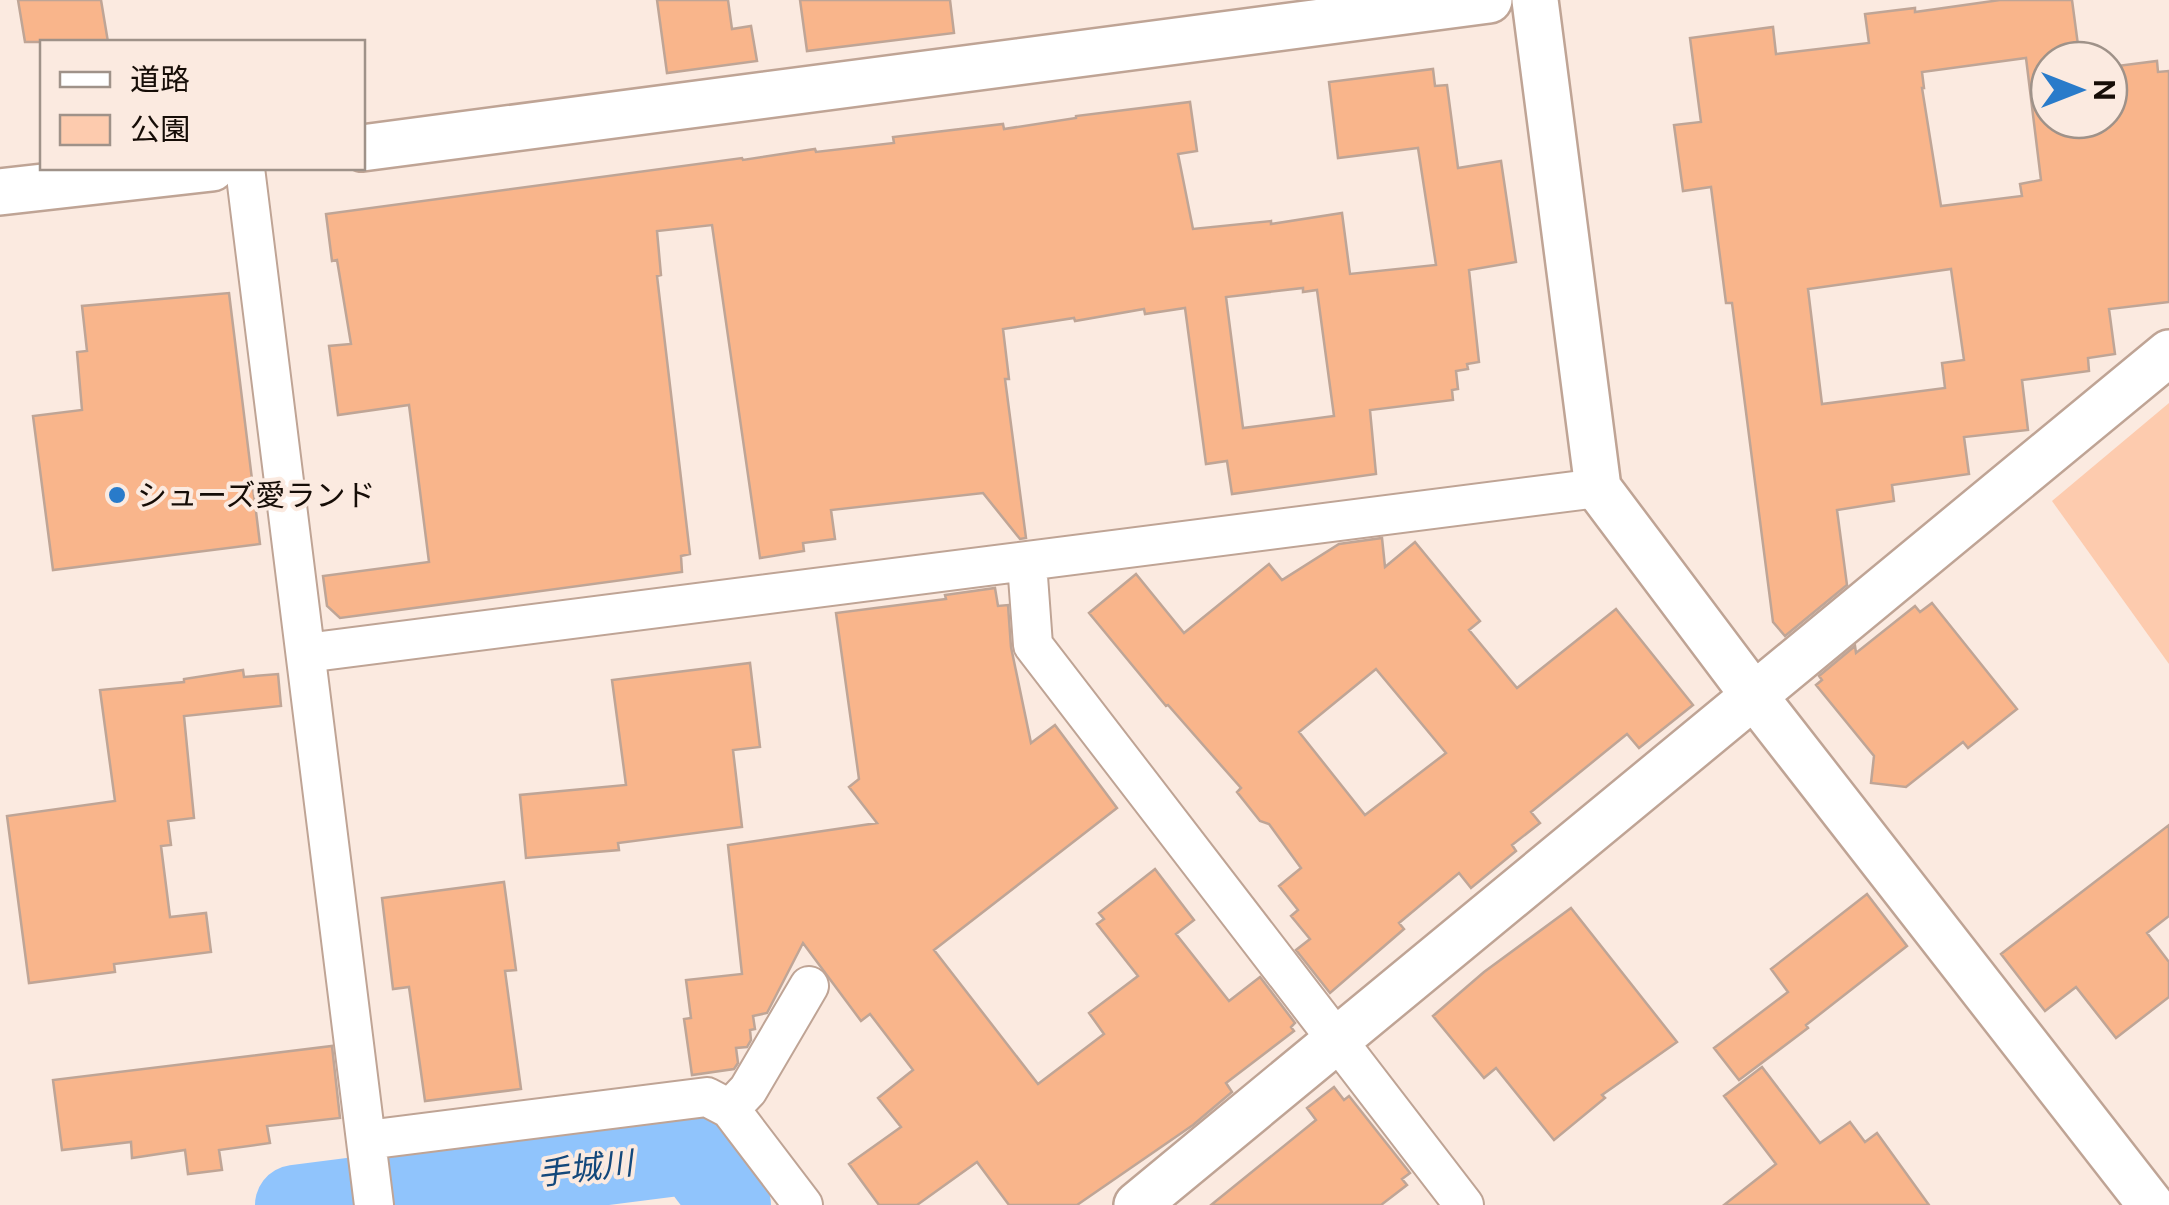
<svg xmlns="http://www.w3.org/2000/svg" width="2169" height="1205" viewBox="0 0 2169 1205" font-family="'Public Sans','Noto Sans JP',sans-serif">
<style>
.green{fill:#fdcbae}
.lines{fill:none;stroke-linecap:round;stroke-linejoin:round}
.river{stroke:#90c4fc;stroke-width:80}
.building{fill:#f9b58b;stroke:#bfa596;stroke-width:2.5;fill-rule:evenodd}
.minor-casing{stroke:#bfa495;stroke-width:42}
.tertiary-casing{stroke:#bfa495;stroke-width:50}
.minor{stroke:#fff;stroke-width:38}
.tertiary{stroke:#fff;stroke-width:45}
.poi-dot{fill:#297bca;stroke:#fbeae0;stroke-width:4}
.labels{text-anchor:middle;dominant-baseline:central;stroke-width:8;stroke-linejoin:round;paint-order:stroke}
.poi-label{font-size:30px;fill:#160d07;stroke:#fbeae0;text-anchor:start}
.water-label{font-size:32px;font-style:italic;fill:#13487b;stroke:#fbeae0}
</style>
<rect width="100%" height="100%" fill="#fbeae0"/>
<path class="green" d="M2169 403V664L2052 501Z"/>
<g class="lines">
<path class="river" d="M295 1205 692 1154 731 1205"/>
</g>
<path class="building" d="M18 0H101L108 42H25Z
M657 0H728L732 29 751 26 757 61 667 73Z
M800 0H950L954 33 807 51Z
M2000 0H2072L2080 60H2049V120H2109V67L2157 61 2158 72 2169 71V302L2109 309 2115 354 2088 358 2089 371 2022 380 2028 430 1964 437 1969 474 1892 485 1894 501 1837 510 1847 585 1785 636 1773 622 1732 303H1726L1711 187 1683 191 1674 125 1701 122 1690 38 1773 27 1776 54 1869 43 1865 14 1915 8V12ZM2026 58 2041 180 2020 184 2022 196 1941 206 1922 88H1924L1922 72ZM1951 269 1964 360 1942 363 1945 388 1822 404 1808 289Z
M1433 69 1435 86 1447 85 1458 168 1501 161 1516 262 1469 270 1479 362 1467 364 1468 369 1456 371 1458 389 1452 390 1453 400 1370 410 1376 474 1232 494 1227 461 1206 464 1185 308 1145 314 1144 309 1075 321 1074 318 1003 329 1009 379H1005L1026 538 1020 539 983 493 831 510 835 539 803 543 804 551 760 558 712 225 657 231 661 275 657 276 690 554 681 556 682 572 340 618 327 606 323 576 429 562 409 405 338 415 329 346 351 344 337 260 332 261 326 214 742 158 743 160 815 149 816 152 894 143 893 137 1003 124 1004 129 1076 118V116L1190 102 1197 151 1178 154 1193 229 1271 221V224L1342 213 1350 274 1436 265 1418 148 1338 158 1329 82ZM1303 288V292L1317 290 1334 416 1243 428 1226 297Z
M229 293 260 544 53 570 33 416 82 410 77 352 87 351 82 306Z
M1382 538 1385 567 1415 542 1480 621 1469 630 1517 688 1616 609 1693 705 1639 748 1627 734 1531 812 1540 823 1512 845 1516 851 1471 888 1459 873 1399 923 1404 929 1330 993 1296 950 1310 939 1291 916 1298 910 1279 886 1301 868 1269 824 1260 821 1237 792 1241 788 1168 705 1166 706 1089 613 1136 574 1184 633 1269 564 1282 580 1339 544ZM1376 669 1446 753 1365 815 1299 732Z
M995 588 998 606 1008 605 1011 647 1031 743 1055 725 1117 808 934 950 1038 1084 1104 1034 1089 1013 1138 976 1097 924 1104 919 1099 913 1155 869 1194 920 1176 934 1229 1001 1260 977 1295 1023 1291 1027 1294 1031 1226 1083 1232 1092 1193 1125 1077 1205H1009L977 1162 917 1205H879L849 1164 901 1127 878 1098 913 1070 870 1014 861 1021 803 943 767 1013 753 1016 755 1029 750 1030 751 1040 747 1047 736 1048 738 1063 734 1069 692 1075 684 1019 691 1018 686 980 742 974 728 845 877 823 849 787 859 779 836 613 946 599 945 595Z
M1932 603 2017 709 1968 748 1963 742 1906 787 1871 783 1874 756 1816 685 1822 680 1819 676 1855 646 1856 653 1915 606 1920 612Z
M750 663 760 747 733 750 742 827 618 843 619 850 526 858 520 795 626 785 612 680Z
M243 670 244 677 278 674 281 706 184 716 194 818 168 821 171 845 161 846 170 917 206 913 211 952 114 964 115 972 29 983 7 816 115 801 100 690 184 682V679Z
M2169 825V916L2147 933 2169 962V997L2116 1038 2076 987 2045 1011 2001 954Z
M504 882 516 970 505 971 521 1089 425 1101 409 987 393 989 382 898Z
M1867 894 1907 946 1806 1025 1808 1028 1739 1080 1714 1048 1788 992 1771 969Z
M1571 908 1677 1042 1602 1095 1605 1098 1554 1140 1496 1068 1484 1078 1433 1016 1484 972Z
M332 1046 340 1118 267 1126 270 1143 219 1150 222 1170 188 1174 185 1150 132 1158 131 1142 62 1150 53 1080Z
M1762 1067 1820 1143 1850 1122 1865 1142 1877 1133 1929 1205H1724L1776 1164 1724 1096Z
M1334 1087 1344 1100 1349 1096 1410 1173 1402 1179 1407 1185 1381 1205H1211L1316 1120 1307 1108Z"/>
<g class="lines">
<defs>
<path id="minor" d="M245 168 374 1205
M1027 563 1033 645 1464 1205
M306 653 1598 488
M730 1109 748 1090 809 986
M367 1140 707 1097 730 1109 803 1205"/>
<path id="tertiary" d="M1535 0 1598 488 1755 697 2151 1205
M362 148 1489 0
M0 192 212 168
M1137 1205 2169 353"/>
</defs>
<use href="#minor" class="minor-casing"/>
<use href="#tertiary" class="tertiary-casing"/>
<use href="#minor" class="minor"/>
<use href="#tertiary" class="tertiary"/>
</g>
<circle class="poi-dot" cx="117" cy="495" r="10"/>
<g class="labels">
<g class="poi-label">
<text x="137" y="495">シューズ愛ランド</text>
</g>
<g class="water-label">
<text transform="translate(585 1168) rotate(-7)">手城川</text>
</g>
</g>
<rect x="40" y="40" width="325" height="130" fill="#fbeae0" stroke="#9f9289" stroke-width="2.5"/>
<rect x="60" y="72" width="50" height="15" fill="#ffffff" stroke="#9f9289" stroke-width="2.5"/>
<text x="130" y="90" font-size="30" fill="#160d07">道路</text>
<rect x="60" y="115" width="50" height="30" fill="#fdcbae" stroke="#9f9289" stroke-width="2.5"/>
<text x="130" y="140" font-size="30" fill="#160d07">公園</text>
<g transform="translate(2079 90) rotate(90)"><circle r="48" fill="#fbeae0" stroke="#9f9289" stroke-width="2.5"/>
<path d="M0-8L18 38L0 25L-18 38Z" fill="#297bca"/>
<text y="-15" font-size="28" font-weight="bold" text-anchor="middle" fill="#160d07">N</text>
</g>
</svg>
